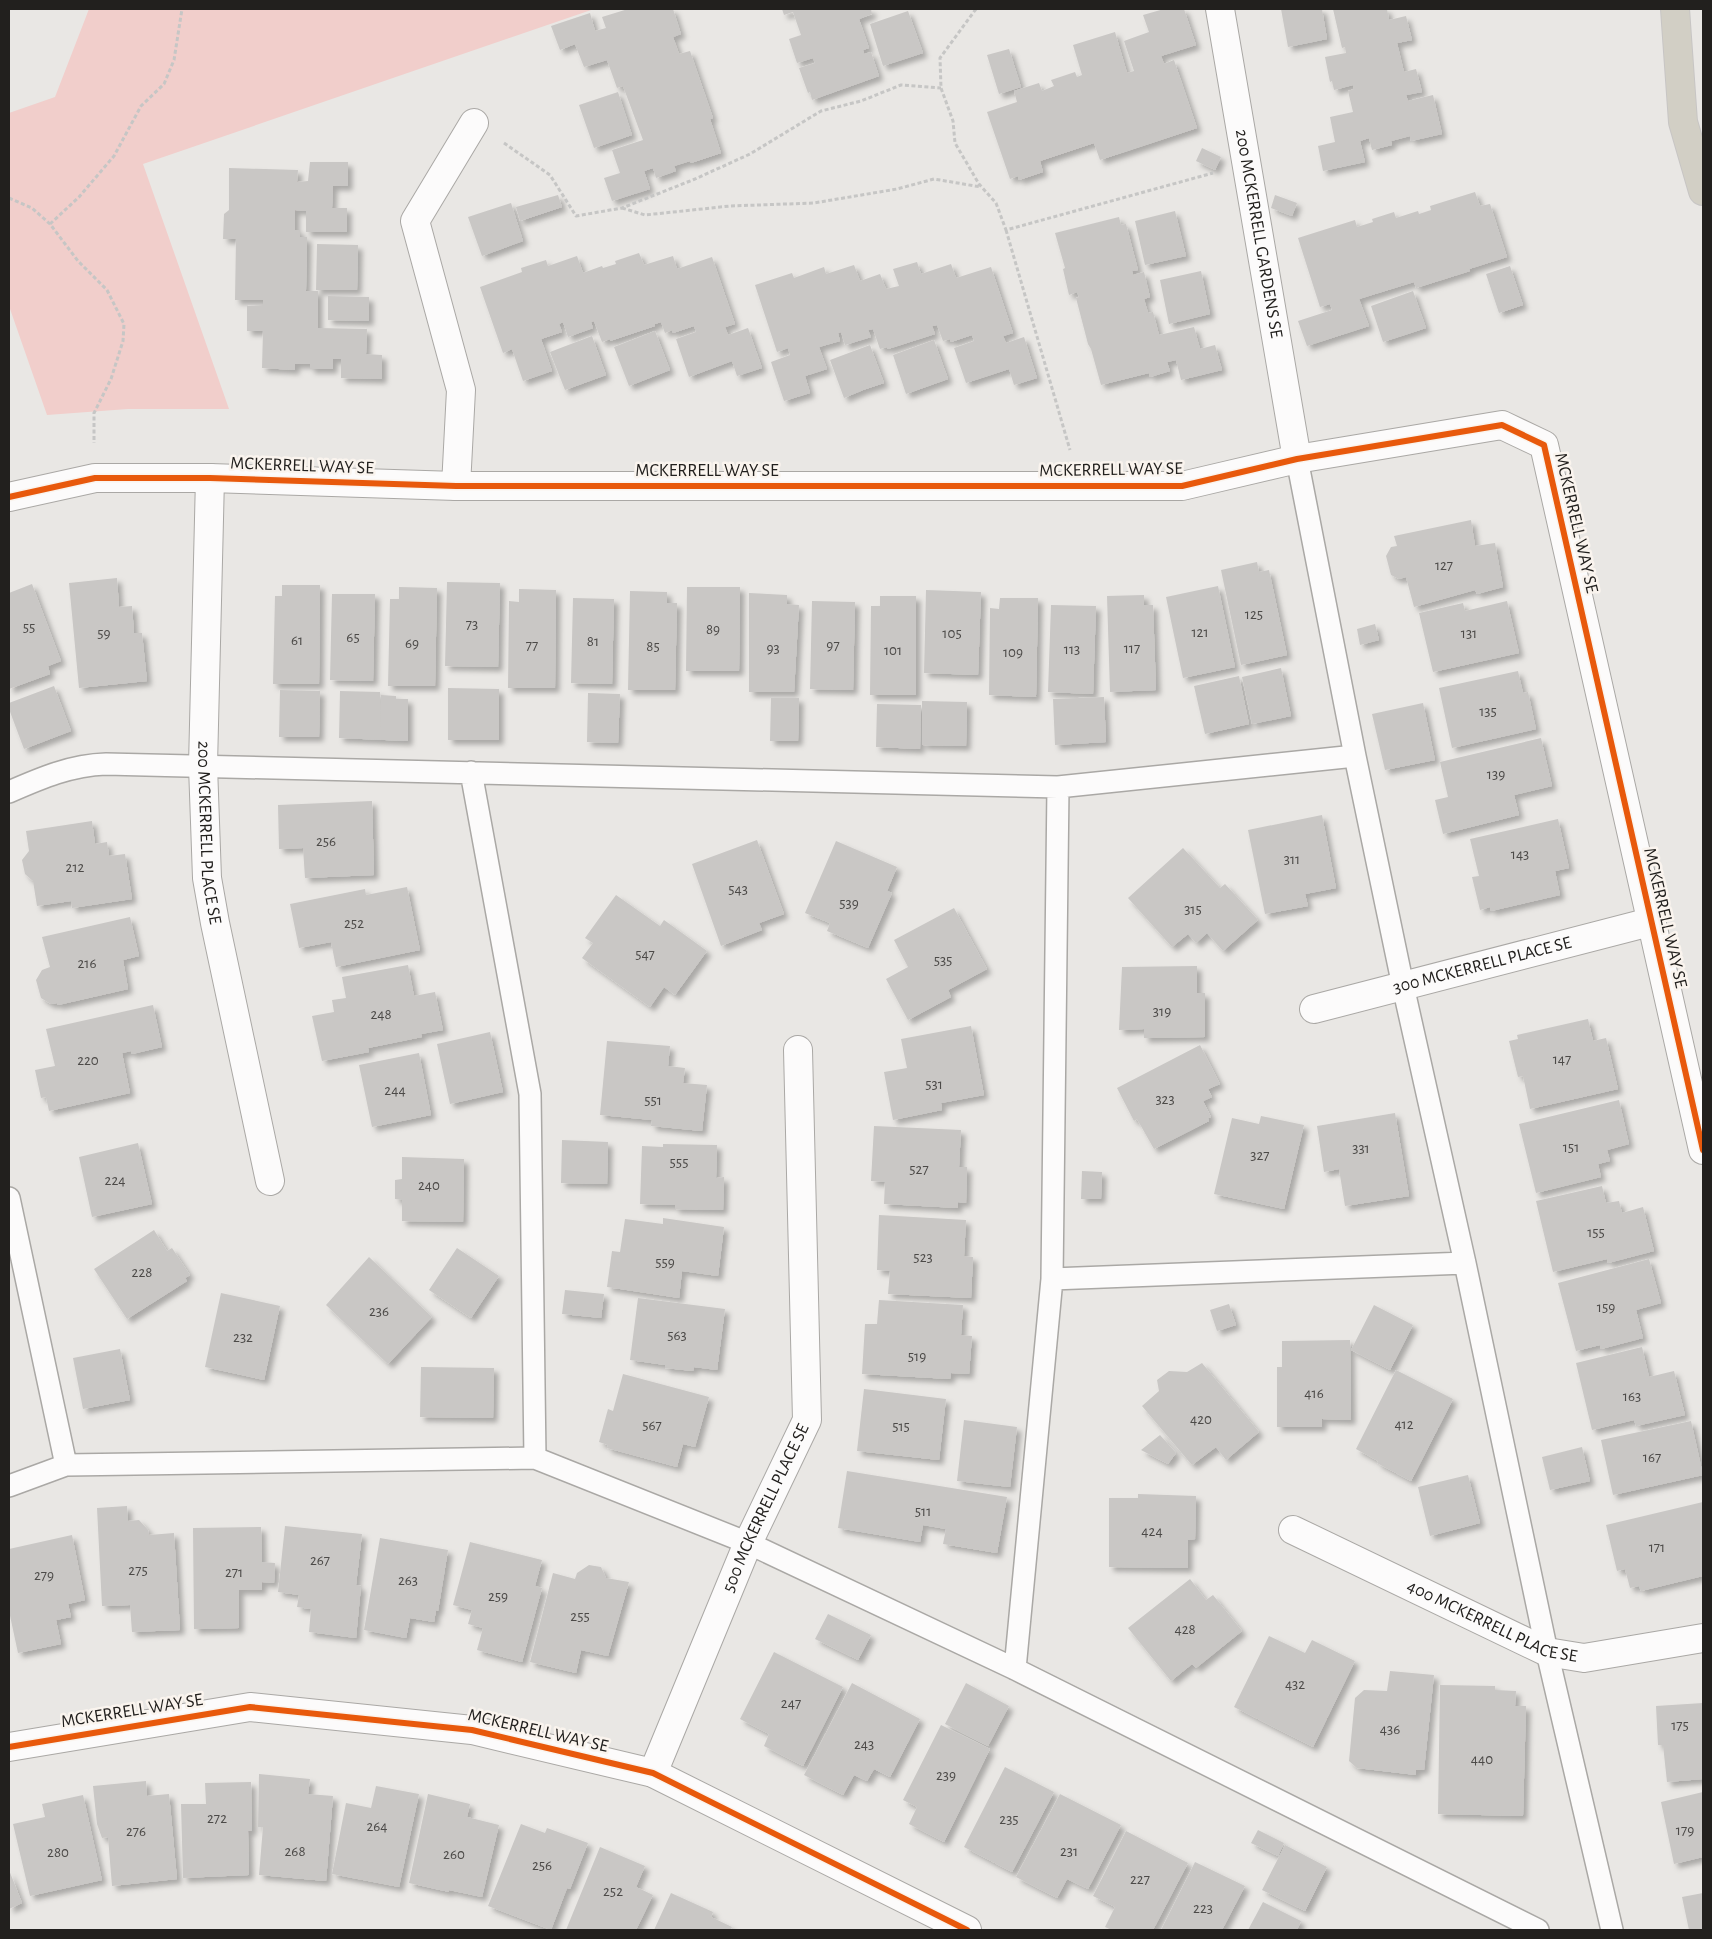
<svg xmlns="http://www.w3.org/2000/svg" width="1712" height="1939" viewBox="0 0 1712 1939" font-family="'Alegreya Sans',sans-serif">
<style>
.green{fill:#f1cecb}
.building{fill:#c9c7c5;filter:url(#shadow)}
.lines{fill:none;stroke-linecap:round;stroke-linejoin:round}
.lane-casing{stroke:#aaa8a5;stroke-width:24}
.street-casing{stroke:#aaa8a5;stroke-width:30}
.highway-casing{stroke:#c7c5c4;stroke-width:30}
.path{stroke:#c6c6c5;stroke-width:3;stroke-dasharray:4 2.5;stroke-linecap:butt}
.lane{stroke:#fcfbfb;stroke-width:21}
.street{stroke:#fcfbfb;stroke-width:28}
.highway{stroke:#d2cfc5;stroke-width:28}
.cycleway-casing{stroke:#faf4ee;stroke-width:9}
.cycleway{stroke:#e8590c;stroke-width:6}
.labels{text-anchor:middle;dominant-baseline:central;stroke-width:5;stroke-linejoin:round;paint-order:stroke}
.number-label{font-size:15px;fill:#4c4a48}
.street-label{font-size:18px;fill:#22201e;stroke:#faf4ee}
</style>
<defs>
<filter id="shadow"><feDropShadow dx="4.5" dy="4.5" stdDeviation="2.5" flood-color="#0004"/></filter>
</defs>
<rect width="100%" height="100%" fill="#e9e7e4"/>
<path class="green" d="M89 9H594L143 164 229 409H128L47 415 9 306V113L55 97Z"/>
<path class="building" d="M628 9H673L681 34 673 37 679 54 690 51 713 118 710 119 721 153 691 163 690 161 674 166 676 171 656 178 653 168 644 171 650 189 612 201 604 178 620 173 612 150 643 140 623 86 617 88 607 60 584 67 575 44 560 50 551 26 590 13 595 31 606 28 602 17Z
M782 9H871L872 14 859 19 869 48 863 50 864 54 871 52 879 76 812 100 810 92 808 93 799 68 815 63 813 58 797 63 789 39 801 35 793 12 784 15Z
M1164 9H1184L1196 45 1161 56 1164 64 1174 60 1197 128 1100 160 1094 143 1040 161 1043 172 1019 180 1018 176 1010 179 987 112 1017 102 1014 91 1039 83 1042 91 1054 86 1051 80 1075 72 1077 77 1082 75 1073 45 1115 32 1127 73 1134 71 1124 41 1149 32 1143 15Z
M1281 9H1322L1327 39 1288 47Z
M1333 9H1387L1389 20 1406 16 1412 40 1397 43 1404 72 1416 69 1422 92 1406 95 1408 101 1433 95 1442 134 1411 141 1410 136 1391 141 1392 145 1372 150 1369 138 1360 141 1365 162 1323 171 1318 146 1335 142 1330 117 1353 112 1348 91 1354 89 1353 85 1334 90 1332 81 1330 82 1325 57 1346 53 1345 47 1342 48Z
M908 11 923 53 883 66 870 24Z
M1009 49 1021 87 999 94 987 55Z
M618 92 632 135 594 148 579 105Z
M1202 148 1221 157 1215 170 1196 161Z
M310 162H348V186H333L332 208H347V232H306V211L295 210V230H300V237H307L306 291H318V328L367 329 366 354 382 355V379L341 378V359H333V369H310V364H295V370L262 368 263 331H247V306L263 305V300H235L236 239H223L224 214 229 210V168L298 170 297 182 308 181Z
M1475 192 1480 206 1490 204 1507 257 1469 269 1470 271 1416 288 1414 282 1359 299 1369 326 1307 346 1298 321 1332 310 1330 304 1320 307 1298 238 1355 220 1357 227 1373 222 1372 219 1394 212 1396 218 1418 211 1419 214 1431 210 1430 206Z
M558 195 562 207 520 221 516 207Z
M1275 195 1297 203 1292 216 1271 208Z
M511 203 523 241 482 256 468 217Z
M1175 211 1186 256 1145 265 1135 221Z
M1119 217 1121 225 1126 224 1138 270 1132 271 1133 275 1144 272 1150 297 1144 299 1148 313 1153 312 1159 335 1194 327 1200 349 1215 345 1222 370 1181 380 1176 360 1167 362 1170 371 1150 377 1149 373 1101 385 1091 349 1088 344 1076 298 1079 297 1077 292 1069 295 1063 269 1065 268 1055 233Z
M317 244 358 245 357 290H316Z
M639 253 644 265 673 256 677 269 712 257 735 324 725 327 728 335 748 328 762 368 737 376 732 361 689 377 676 339 696 332 694 326 673 333 672 330 665 333 661 322 655 324V326L610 341V339L602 342 594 321 591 322 593 328 568 337 563 322 559 324 562 332 541 339 552 371 523 381 512 349 503 353 480 287 522 272 521 268 546 260 548 266 577 256 583 273 602 266 603 268 616 264 615 261Z
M917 262 921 274 951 264 956 278 991 267 1013 333 1003 336 1006 343 1024 337 1037 378 1014 385 1009 369 966 383 954 348 974 341 972 335 951 342 950 339 943 341 937 325 932 326 935 334 888 349 887 347 880 349 873 329 868 330 871 337 845 345 841 332 838 333 840 341 819 347 827 369 805 376 810 393 784 401 771 362 790 355 788 348 777 352 755 285 792 273 794 278 824 267 826 274 854 265 860 281 880 274 886 289 899 286 893 269Z
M1510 266 1523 305 1499 313 1486 274Z
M1201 271 1210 314 1169 324 1160 280Z
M1413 291 1426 328 1383 342 1371 306Z
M328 296 369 297V321L328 320Z
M655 331 670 370 629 386 614 347Z
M592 336 606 375 565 390 550 352Z
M934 340 948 379 906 394 893 355Z
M870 345 884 383 863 390 844 398 830 360Z
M1471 520 1475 546 1495 543 1503 587 1477 594 1475 590 1414 607 1406 577 1399 579 1391 575 1386 556 1391 547 1397 546 1394 536Z
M1257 562 1259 572 1269 570 1287 655 1241 665 1221 570Z
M117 578 119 607 132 606 134 633H142L147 681 79 688 69 583Z
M447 582 500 583 498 667 445 666Z
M32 584 61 661 48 666 50 674 9 689V593Z
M282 585H320L319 684H273L275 596H282Z
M1218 586 1235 667 1183 678 1166 597Z
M399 587 437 588 435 686H388L390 599H399Z
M687 587H740L739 671H686Z
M519 589 556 590 555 688H508L509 601 519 602Z
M926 590 981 592 978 675 924 673Z
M630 591 667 592V603H677L675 690H628Z
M749 593 787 595V604L799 605 794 692H749Z
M332 594H375L373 681 330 680Z
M1144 595V605H1153L1156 690 1110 692 1107 596Z
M880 596H916V695H870L871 606H880Z
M573 598 614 599 612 684 571 683Z
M1000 598H1038L1036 697 989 695 990 608 999 609Z
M812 601 855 602 853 690 810 689Z
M1507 601 1519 653 1433 672 1419 613 1463 603 1465 611Z
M1051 605 1096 606 1093 694 1048 692Z
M1375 624 1379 640 1360 645 1357 629Z
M1281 668 1291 716 1252 724 1242 677Z
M1518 671 1523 693 1528 692 1536 729 1452 748 1439 688Z
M1239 676 1249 724 1205 734 1194 686Z
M54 686 71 731 24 749 9 709V703Z
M448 688 499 689V740H448Z
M280 690 320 691 319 737H279Z
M340 691 380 692V727L381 695 396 696V699H408V741L339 738Z
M588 693 620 694 618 743 587 742Z
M1104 697 1106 742 1055 745 1053 699Z
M771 698H799L798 741H770Z
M922 701 967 702 966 746 922 745Z
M1423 703 1435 760 1385 770 1372 714Z
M877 704 921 705 920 749 876 747Z
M1541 738 1552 786 1514 795 1519 815 1443 834 1435 800 1448 797 1440 762Z
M372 801 374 875 305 878 303 848 279 849 278 805Z
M1322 815 1336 888 1305 894 1308 906 1265 914 1248 830Z
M1558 819 1569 868 1555 871 1560 895 1491 911 1490 907 1480 910 1472 877 1479 876 1470 839Z
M92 821 95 844 107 842 109 856 125 854 132 899 72 908 71 901 37 906 33 881 25 874 22 860 29 851 26 831Z
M757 840 784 914 759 923 762 930 721 946 692 864Z
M836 841 897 867 887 891 892 893 868 948 827 931 830 923 805 913Z
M1183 848 1220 888 1225 884 1258 920 1223 951 1207 933 1196 943 1188 934 1172 947 1128 898Z
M407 887 420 950 336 967 331 942 299 948 290 904 365 889 366 895Z
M616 895 660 926 664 920 707 951 675 995 664 987 650 1007 582 958 593 943 585 938Z
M954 908 987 969 948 990 951 997 908 1020 886 979 908 967 894 940Z
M130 917 139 956 123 960 128 989 58 1005 57 1003 51 1004 41 998 36 980 42 970 50 967 42 937Z
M408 965 414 996 435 992 443 1030 421 1034 422 1037 368 1048 369 1052 322 1061 312 1016 334 1012 332 1000 346 998 342 977Z
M1197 966V993H1205V1037L1144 1038V1029L1119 1030 1122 967Z
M153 1005 162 1047 132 1054 131 1051 122 1053 130 1093 49 1111 46 1097 41 1098 35 1070 55 1066 46 1029Z
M1588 1019 1593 1041 1606 1038 1618 1089 1530 1109 1523 1076 1518 1077 1509 1041 1518 1039 1517 1035Z
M971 1026 984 1095 941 1103 942 1110 893 1120 884 1072 907 1068 901 1039Z
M490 1032 503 1092 450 1104 437 1044Z
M607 1041 670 1046 668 1066 685 1068 683 1083 707 1085 702 1131 651 1126 652 1120 600 1115Z
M1200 1045 1220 1084 1208 1089 1212 1097 1203 1101 1211 1117 1208 1118 1209 1121 1154 1149 1137 1119 1134 1121 1117 1088Z
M419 1053 431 1115 372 1127 359 1065Z
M1619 1100 1629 1144 1607 1150 1610 1161 1598 1164 1601 1177 1536 1193 1519 1124Z
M1395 1113 1409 1196 1345 1206 1339 1169 1324 1172 1317 1126Z
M1261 1116 1304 1125 1284 1209 1214 1194 1232 1118 1259 1124Z
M874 1126 961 1130 959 1167H967L966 1203 958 1202V1208L884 1204 885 1182 871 1181Z
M562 1140 608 1142 607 1184 561 1183Z
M138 1143 152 1204 92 1217 79 1157Z
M663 1144 717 1145 716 1178 724 1177 723 1210 675 1209V1205L640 1204 642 1146 663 1147Z
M402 1157 464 1159 463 1222 402 1221V1200L395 1199V1180L402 1179Z
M1082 1171 1102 1172 1101 1199H1081Z
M1602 1186 1606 1203 1619 1201 1622 1213 1643 1207 1654 1251 1608 1263 1607 1259 1553 1272 1536 1201Z
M879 1215 966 1220 964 1256 973 1257 971 1298 888 1294 890 1271 877 1270Z
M663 1218 724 1227 718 1276 682 1271 679 1298 607 1287 612 1251 620 1252 625 1219 663 1224Z
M154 1230 167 1251 172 1248 190 1275 185 1278 187 1281 127 1319 94 1269Z
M457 1248 499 1276 471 1318 429 1290Z
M369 1257 432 1317 388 1364 326 1305Z
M1649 1259 1661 1303 1636 1310 1643 1338 1601 1349 1600 1345 1576 1351 1558 1283Z
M565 1290 604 1294 601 1318 562 1314Z
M221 1293 280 1306 264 1380 205 1367Z
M638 1298 725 1309 717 1370 694 1367 693 1371 665 1368V1365L630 1360Z
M879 1300 963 1305 961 1335 972 1336 969 1374 951 1373 950 1379 862 1374 865 1324H877Z
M1229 1304 1236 1325 1217 1331 1210 1310Z
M1374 1305 1413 1325 1390 1370 1351 1350Z
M1350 1340 1351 1420 1322 1419V1427H1277V1367H1282V1341Z
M1642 1347 1649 1377 1674 1371 1685 1415 1636 1426 1634 1420 1592 1430 1576 1363Z
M120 1349 130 1400 83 1409 73 1358Z
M1202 1363 1259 1432 1226 1460 1216 1447 1192 1465 1142 1406 1159 1391 1157 1380 1169 1371 1187 1372Z
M421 1367 494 1368 493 1418 420 1417Z
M1396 1370 1453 1399 1411 1481 1377 1463 1378 1461 1356 1449Z
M623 1374 709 1397 695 1447 683 1444 677 1467 607 1448 608 1445 599 1442 608 1409 613 1411Z
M864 1389 946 1399 939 1460 857 1451Z
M964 1420 1017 1427 1010 1487 957 1481Z
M1691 1421 1703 1475 1613 1495 1601 1440Z
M1160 1435 1176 1453 1168 1464 1141 1450Z
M1582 1447 1590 1481 1550 1490 1542 1457Z
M847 1471 1007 1497 997 1553 943 1544 946 1529 923 1525 920 1542 838 1528Z
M1468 1475 1480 1523 1430 1536 1418 1487Z
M1138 1494 1196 1496 1195 1539 1188 1540V1568L1109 1567V1498H1138Z
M1703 1502V1576L1641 1591 1639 1586 1630 1588 1625 1569 1617 1571 1606 1525Z
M127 1506 128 1521 139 1520 148 1530 149 1535 174 1533 180 1630 132 1632 130 1605 102 1606 97 1508Z
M285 1526 362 1534 356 1585 361 1586 356 1638 309 1632 311 1609 297 1607 299 1595 278 1592Z
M261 1527 262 1562 275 1563 274 1583 262 1582V1590H239V1628L194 1629 193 1528Z
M72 1535 85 1600 68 1604 71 1617 56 1620 61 1644 18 1653 9 1611V1549Z
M380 1538 448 1550 438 1611 436 1610 434 1622 410 1618 406 1638 364 1630Z
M470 1542 542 1560 535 1586 542 1588 522 1662 477 1650 483 1628 468 1624 472 1610 453 1605Z
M589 1565 601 1567 606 1578 629 1582 608 1656 581 1650 576 1673 530 1662 553 1573 575 1579 577 1573Z
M1190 1579 1206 1600 1213 1595 1242 1631 1196 1668 1192 1664 1171 1681 1128 1628Z
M828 1614 871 1635 858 1660 815 1639Z
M1269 1636 1305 1653 1312 1640 1355 1661 1313 1747 1234 1707Z
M774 1652 843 1687 803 1766 764 1746 769 1734 740 1719Z
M1390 1671 1434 1675 1424 1770H1416V1775L1357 1768 1349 1761 1355 1698 1364 1690 1387 1691Z
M852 1683 920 1719 890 1777 874 1769 867 1781 854 1775 843 1795 804 1775Z
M966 1683 1009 1706 988 1746 945 1724Z
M1440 1685 1495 1686V1690L1516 1691 1515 1706H1526L1523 1816 1438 1814Z
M1703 1703V1779L1667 1782 1663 1745H1658L1656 1706Z
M941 1725 990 1749 944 1842 909 1824 917 1807 903 1800Z
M1005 1767 1054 1792 1012 1872 964 1847Z
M259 1774 310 1779 308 1794 333 1796 326 1881 259 1875 263 1827H258Z
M146 1781 147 1796 169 1794 177 1879 112 1886 108 1837 102 1838 97 1824 93 1786Z
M251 1782 252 1831H248L249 1875 183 1878 181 1804H206L205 1783Z
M376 1786 419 1794 399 1887 332 1874 346 1803 371 1808Z
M1703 1792V1857L1674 1864 1661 1802Z
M428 1794 470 1804 467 1817 499 1825 482 1897 449 1890V1892L409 1883Z
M1060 1794 1121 1825 1088 1889 1067 1879 1057 1898 1016 1877Z
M83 1795 102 1880 30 1896 13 1824 45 1817 42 1804Z
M521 1824 545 1833 547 1828 588 1843 570 1889 567 1888 551 1930 488 1906Z
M1258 1830 1284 1843 1278 1856 1251 1843Z
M1126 1831 1188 1863 1153 1930H1112L1105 1927 1115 1907 1093 1896Z
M1285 1845 1327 1867 1305 1911 1262 1890Z
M600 1847 645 1866 636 1887 653 1895 636 1930H566Z
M1195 1862 1245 1886 1222 1930H1161Z
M9 1870 22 1903 9 1909Z
M671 1893 713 1912 711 1917 732 1927 730 1930H654Z
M1703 1893V1930H1689L1682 1897Z
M1263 1902 1301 1921 1297 1930H1248Z"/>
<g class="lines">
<defs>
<path id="lane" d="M1297 459 1355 756 1403 986 1465 1263 1547 1652 1612 1930
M471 772 530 1094 535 1458
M9 792C41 778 71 765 106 764L1058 787 1355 756
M9 1198 66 1465
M1052 1279 1465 1263
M9 1486 66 1465 535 1458 748 1543 1015 1669 1538 1930
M1015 1669 1052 1279 1058 787"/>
<g id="street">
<path id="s1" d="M1220 9 1297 459"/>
<path id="s2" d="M210 478 203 766 207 878 215 923 270 1181"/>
<path d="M456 486 461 390 415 221 474 123"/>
<path d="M9 497 95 478H210L456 486H1182L1297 459 1502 425 1544 445 1703 1150"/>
<path id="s3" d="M1314 1009 1650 922"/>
<path id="s4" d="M1293 1530 1547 1652 1584 1658 1703 1638"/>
<path d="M9 1747 250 1707 472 1730 653 1773 967 1930"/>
<path id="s5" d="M653 1773 748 1543 807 1420 798 1050"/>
</g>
<path id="highway" d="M1675 9 1683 122 1703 191"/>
</defs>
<use href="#lane" class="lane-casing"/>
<use href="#street" class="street-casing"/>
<use href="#highway" class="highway-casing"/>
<path class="path" d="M976 9 940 58 941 88 953 121 955 143 979 184 996 203 1006 230 1213 173
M504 143 550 175 576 216 622 208 695 179 750 154 821 111 861 101 901 85 941 88
M9 198 32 208 50 224 78 261 107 290 124 324 123 341 111 379 94 413V443
M622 208 645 215 730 206 814 203 897 189 934 179 981 187
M50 224 79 197 114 156 141 106 164 84 174 60 182 9
M1006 230 1070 450"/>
<use href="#lane" class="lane"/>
<use href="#street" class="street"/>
<use href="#highway" class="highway"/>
<defs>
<path id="cycleway" d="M9 497 95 478H210L456 486H1182L1297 459 1502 425 1544 445 1703 1150
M9 1747 250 1707 472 1730 653 1773 967 1930"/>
</defs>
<use href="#cycleway" class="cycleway-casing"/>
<use href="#cycleway" class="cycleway"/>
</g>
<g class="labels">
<g class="number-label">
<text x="1444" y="565">127</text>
<text x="1254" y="614">125</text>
<text x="472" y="624">73</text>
<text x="29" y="627">55</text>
<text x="713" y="629">89</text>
<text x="1200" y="632">121</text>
<text x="104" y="633">59</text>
<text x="952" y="633">105</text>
<text x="1469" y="633">131</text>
<text x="353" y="637">65</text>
<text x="297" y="640">61</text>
<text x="593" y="641">81</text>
<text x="412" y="643">69</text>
<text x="532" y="645">77</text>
<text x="833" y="645">97</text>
<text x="653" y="646">85</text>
<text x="773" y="648">93</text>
<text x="1132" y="648">117</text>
<text x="1072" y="649">113</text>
<text x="893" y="650">101</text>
<text x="1013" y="652">109</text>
<text x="1488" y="711">135</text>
<text x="1496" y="774">139</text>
<text x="326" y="841">256</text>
<text x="1520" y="854">143</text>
<text x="1292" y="859">311</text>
<text x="75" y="867">212</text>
<text x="738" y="889">543</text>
<text x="849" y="903">539</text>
<text x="1193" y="909">315</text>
<text x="354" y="923">252</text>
<text x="645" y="954">547</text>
<text x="943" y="960">535</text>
<text x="87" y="963">216</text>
<text x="1162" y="1011">319</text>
<text x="381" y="1014">248</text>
<text x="1562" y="1059">147</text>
<text x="88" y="1060">220</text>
<text x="934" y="1084">531</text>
<text x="395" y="1090">244</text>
<text x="1165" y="1099">323</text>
<text x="653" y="1100">551</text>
<text x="1571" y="1147">151</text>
<text x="1361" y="1148">331</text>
<text x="1260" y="1155">327</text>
<text x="679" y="1162">555</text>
<text x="919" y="1169">527</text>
<text x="115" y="1180">224</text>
<text x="429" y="1185">240</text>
<text x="1596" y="1232">155</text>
<text x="923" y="1257">523</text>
<text x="665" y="1262">559</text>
<text x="142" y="1272">228</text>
<text x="1606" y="1307">159</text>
<text x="379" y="1311">236</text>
<text x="677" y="1335">563</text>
<text x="243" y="1337">232</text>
<text x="917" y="1356">519</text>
<text x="1314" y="1393">416</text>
<text x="1632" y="1396">163</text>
<text x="1201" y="1419">420</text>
<text x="1404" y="1424">412</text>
<text x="652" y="1425">567</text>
<text x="901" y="1426">515</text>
<text x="1652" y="1457">167</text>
<text x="923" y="1511">511</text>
<text x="1152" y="1531">424</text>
<text x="1657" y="1547">171</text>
<text x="320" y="1560">267</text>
<text x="138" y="1570">275</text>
<text x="234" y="1572">271</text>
<text x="44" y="1575">279</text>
<text x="408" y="1580">263</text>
<text x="498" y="1596">259</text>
<text x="580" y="1616">255</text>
<text x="1185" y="1629">428</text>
<text x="1295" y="1684">432</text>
<text x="791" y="1703">247</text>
<text x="1680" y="1725">175</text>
<text x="1390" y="1729">436</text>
<text x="864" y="1744">243</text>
<text x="1482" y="1759">440</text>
<text x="946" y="1775">239</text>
<text x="217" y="1818">272</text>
<text x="1009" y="1819">235</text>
<text x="377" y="1826">264</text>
<text x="1685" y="1830">179</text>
<text x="136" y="1831">276</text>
<text x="295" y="1851">268</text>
<text x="1069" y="1851">231</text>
<text x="58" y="1852">280</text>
<text x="454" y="1854">260</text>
<text x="542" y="1865">256</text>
<text x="1140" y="1879">227</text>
<text x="613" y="1891">252</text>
<text x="1203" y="1908">223</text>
</g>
<g class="street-label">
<text stroke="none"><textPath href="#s1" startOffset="228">200 MCKERRELL GARDENS SE</textPath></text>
<text transform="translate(302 466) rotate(2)">MCKERRELL WAY SE</text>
<text transform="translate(1111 470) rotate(-1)">MCKERRELL WAY SE</text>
<text x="707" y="471">MCKERRELL WAY SE</text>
<text transform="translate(1576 523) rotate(77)">MCKERRELL WAY SE</text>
<text stroke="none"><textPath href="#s2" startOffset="355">200 MCKERRELL PLACE SE</textPath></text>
<text transform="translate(1665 918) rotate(77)">MCKERRELL WAY SE</text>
<text stroke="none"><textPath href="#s3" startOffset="174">300 MCKERRELL PLACE SE</textPath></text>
<text stroke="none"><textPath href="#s5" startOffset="288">500 MCKERRELL PLACE SE</textPath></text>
<text stroke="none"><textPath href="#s4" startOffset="220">400 MCKERRELL PLACE SE</textPath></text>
<text transform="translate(132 1711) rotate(-9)">MCKERRELL WAY SE</text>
<text transform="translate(538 1731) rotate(13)">MCKERRELL WAY SE</text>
</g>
</g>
<rect width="1712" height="1939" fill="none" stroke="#22201e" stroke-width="20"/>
</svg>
